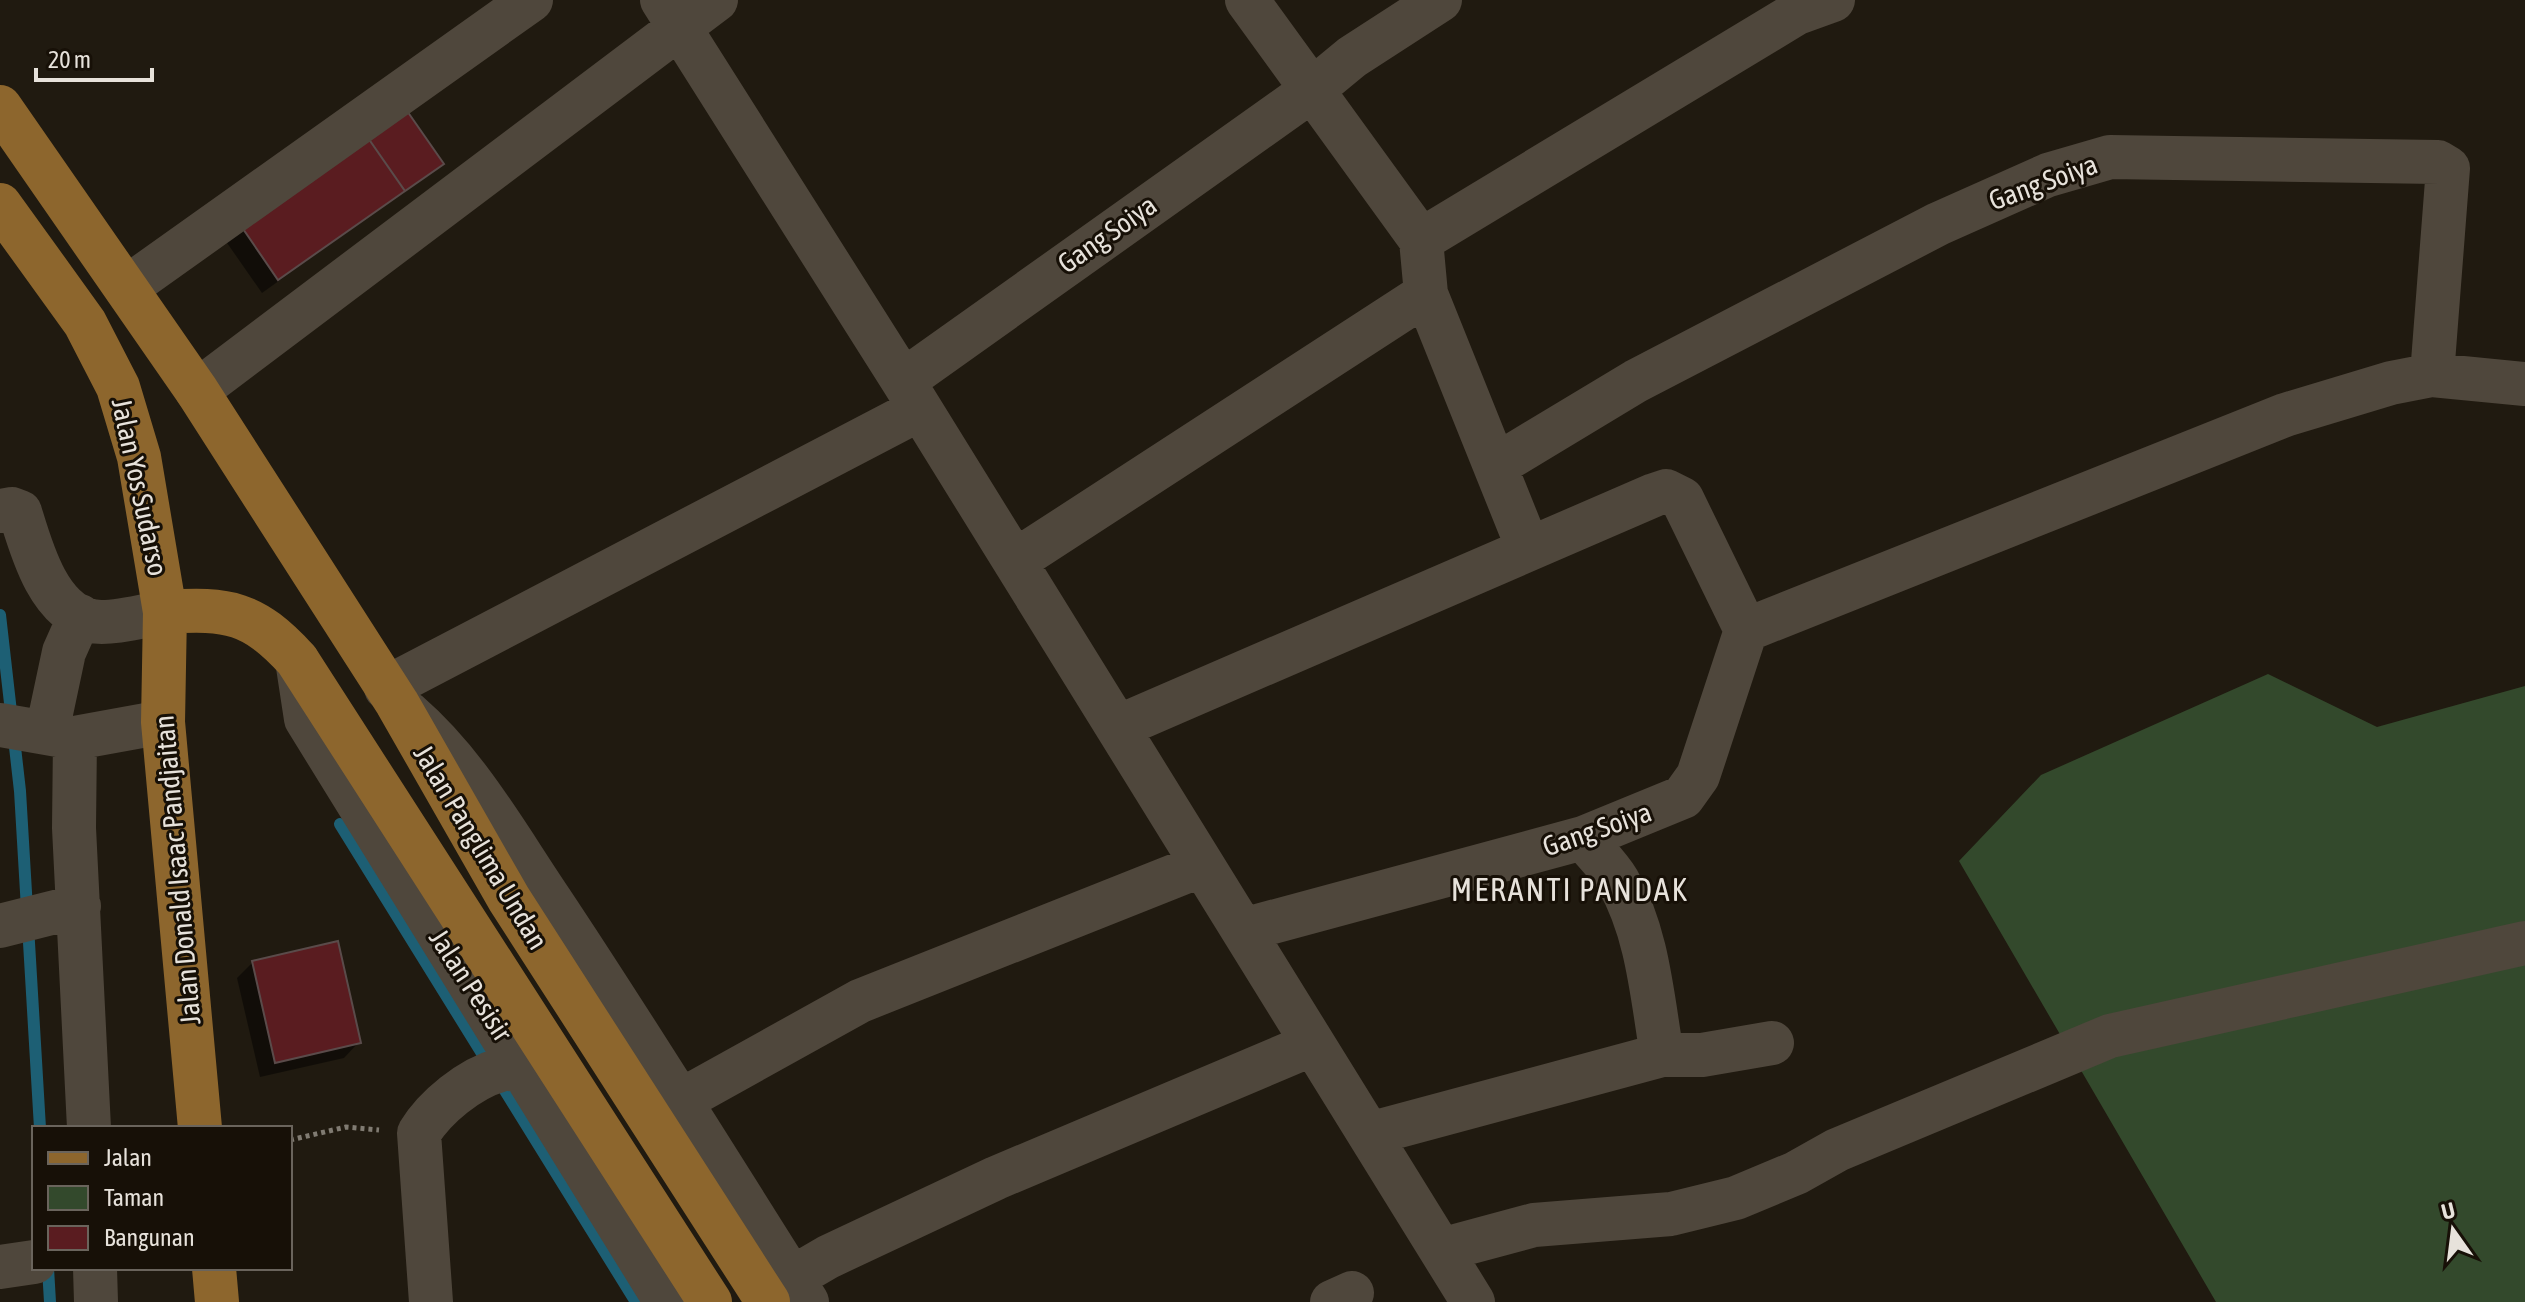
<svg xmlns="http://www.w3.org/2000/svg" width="2525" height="1302" viewBox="0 0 2525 1302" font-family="'Asap Condensed',sans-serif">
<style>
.green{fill:#33492c}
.shadow{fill:#0007}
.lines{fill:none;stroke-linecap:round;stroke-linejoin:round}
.stream{stroke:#1d5f74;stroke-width:12}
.building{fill:#5a1c20;stroke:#5a4b4a;stroke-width:2}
.path{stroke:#807b72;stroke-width:5;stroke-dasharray:4 4;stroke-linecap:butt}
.minor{stroke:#4f473c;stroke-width:44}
.primary{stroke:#8d662d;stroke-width:44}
.labels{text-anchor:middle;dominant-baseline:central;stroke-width:6;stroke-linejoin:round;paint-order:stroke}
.street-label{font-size:28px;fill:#e7e2db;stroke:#171007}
.quarter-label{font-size:32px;letter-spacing:2px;fill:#e7e2db;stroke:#171007}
</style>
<rect width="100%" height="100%" fill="#201a10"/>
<path class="green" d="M2268 674 2377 727 2525 686V1302H2216L1959 861 2041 775Z"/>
<path class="shadow" d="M442 164 262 293 225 240 240 225Z
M253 962 359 1042 344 1058 260 1077 237 978Z"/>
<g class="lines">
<path class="stream" d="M0 615 20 791 40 1128
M340 824 636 1302
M48 1268 50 1302"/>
</g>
<path class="building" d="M405 108 444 164 405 191 366 135Z
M366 135 405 191 278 280 239 223Z
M338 941 361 1043 275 1063 252 961Z"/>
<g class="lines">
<path class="path" d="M290 1140 346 1127 379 1130"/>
<path class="minor" d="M662 0 903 381 1473 1302
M1247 0 1421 240
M126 288 531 0
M1426 294 1421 240 1797 13 1833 0
M903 381 1312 90 1352 57 1440 0
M197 391 716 0
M1495 466 1636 381 1938 224 2048 175 2110 157 2438 162 2448 168 2432 375
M0 511 12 509 20 512C31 548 48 612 92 621 109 625 147 615 165 612
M1015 561 1426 294 1528 548
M1746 630 2285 415 2391 383 2432 375 2525 384
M297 660 306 719 666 1302
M386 688 920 409
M408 713C468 765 507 836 551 901 639 1033 722 1168 807 1302
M0 725 75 738
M1118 727 1654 495 1666 491 1682 499 1746 630 1698 776 1683 797 1583 838 1243 930
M47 732 64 652 80 616
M0 926 79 906
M1662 1055H1702L1772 1043
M680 1101 860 1001 1202 865
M89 1128 74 828 75 738 163 722
M1369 1134 1662 1055C1652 996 1648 934 1618 881 1609 866 1594 852 1583 838
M1441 1250 1534 1225 1671 1214 1736 1198 1796 1173 1837 1150 2110 1036 2525 943
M0 1267 34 1262
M95 1268 96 1302
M792 1278 828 1257 996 1178 1313 1044
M431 1302 419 1133C435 1107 469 1079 500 1070 507 1068 518 1070 526 1071
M1332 1302 1352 1293"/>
<path class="primary" d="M0 107 197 391 397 703 509 899 768 1302
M0 205 85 323 118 387 139 457 165 612 163 722 200 1128
M165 612C229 608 253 612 297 660L710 1302
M214 1268 217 1302"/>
</g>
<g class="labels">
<g class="street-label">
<text transform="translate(2043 182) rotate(-20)">Gang Soiya</text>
<text transform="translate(1107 234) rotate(-35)">Gang Soiya</text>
<text transform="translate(140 487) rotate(78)">Jalan Yos Sudarso</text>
<text transform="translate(1597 829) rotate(-19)">Gang Soiya</text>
<text transform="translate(481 847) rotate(59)">Jalan Panglima Undan</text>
<text transform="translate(177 870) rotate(-95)">Jalan Donald Isaac Pandjaitan</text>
<text transform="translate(471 985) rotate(57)">Jalan Pesisir</text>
</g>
<g class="quarter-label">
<text x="1570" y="889">MERANTI PANDAK</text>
</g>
</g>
<rect x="32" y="1126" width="260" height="144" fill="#171007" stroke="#6a645c" stroke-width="2"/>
<rect x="48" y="1152" width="40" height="12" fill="#8d662d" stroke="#6a645c" stroke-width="2"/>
<text x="104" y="1166" font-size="24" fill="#e7e2db">Jalan</text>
<rect x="48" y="1186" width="40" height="24" fill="#33492c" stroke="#6a645c" stroke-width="2"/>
<text x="104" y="1206" font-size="24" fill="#e7e2db">Taman</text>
<rect x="48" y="1226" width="40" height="24" fill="#5a1c20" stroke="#6a645c" stroke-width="2"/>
<text x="104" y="1246" font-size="24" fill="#e7e2db">Bangunan</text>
<g transform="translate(2453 1230) rotate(346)" stroke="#171007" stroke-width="6" paint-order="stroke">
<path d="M0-6L14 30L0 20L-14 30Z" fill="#e7e2db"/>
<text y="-12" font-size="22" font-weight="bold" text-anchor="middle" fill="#e7e2db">U</text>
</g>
<path d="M36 68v12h116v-12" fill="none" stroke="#e7e2db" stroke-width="4"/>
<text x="48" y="68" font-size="24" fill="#e7e2db" stroke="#171007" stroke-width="6" paint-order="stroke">20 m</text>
</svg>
